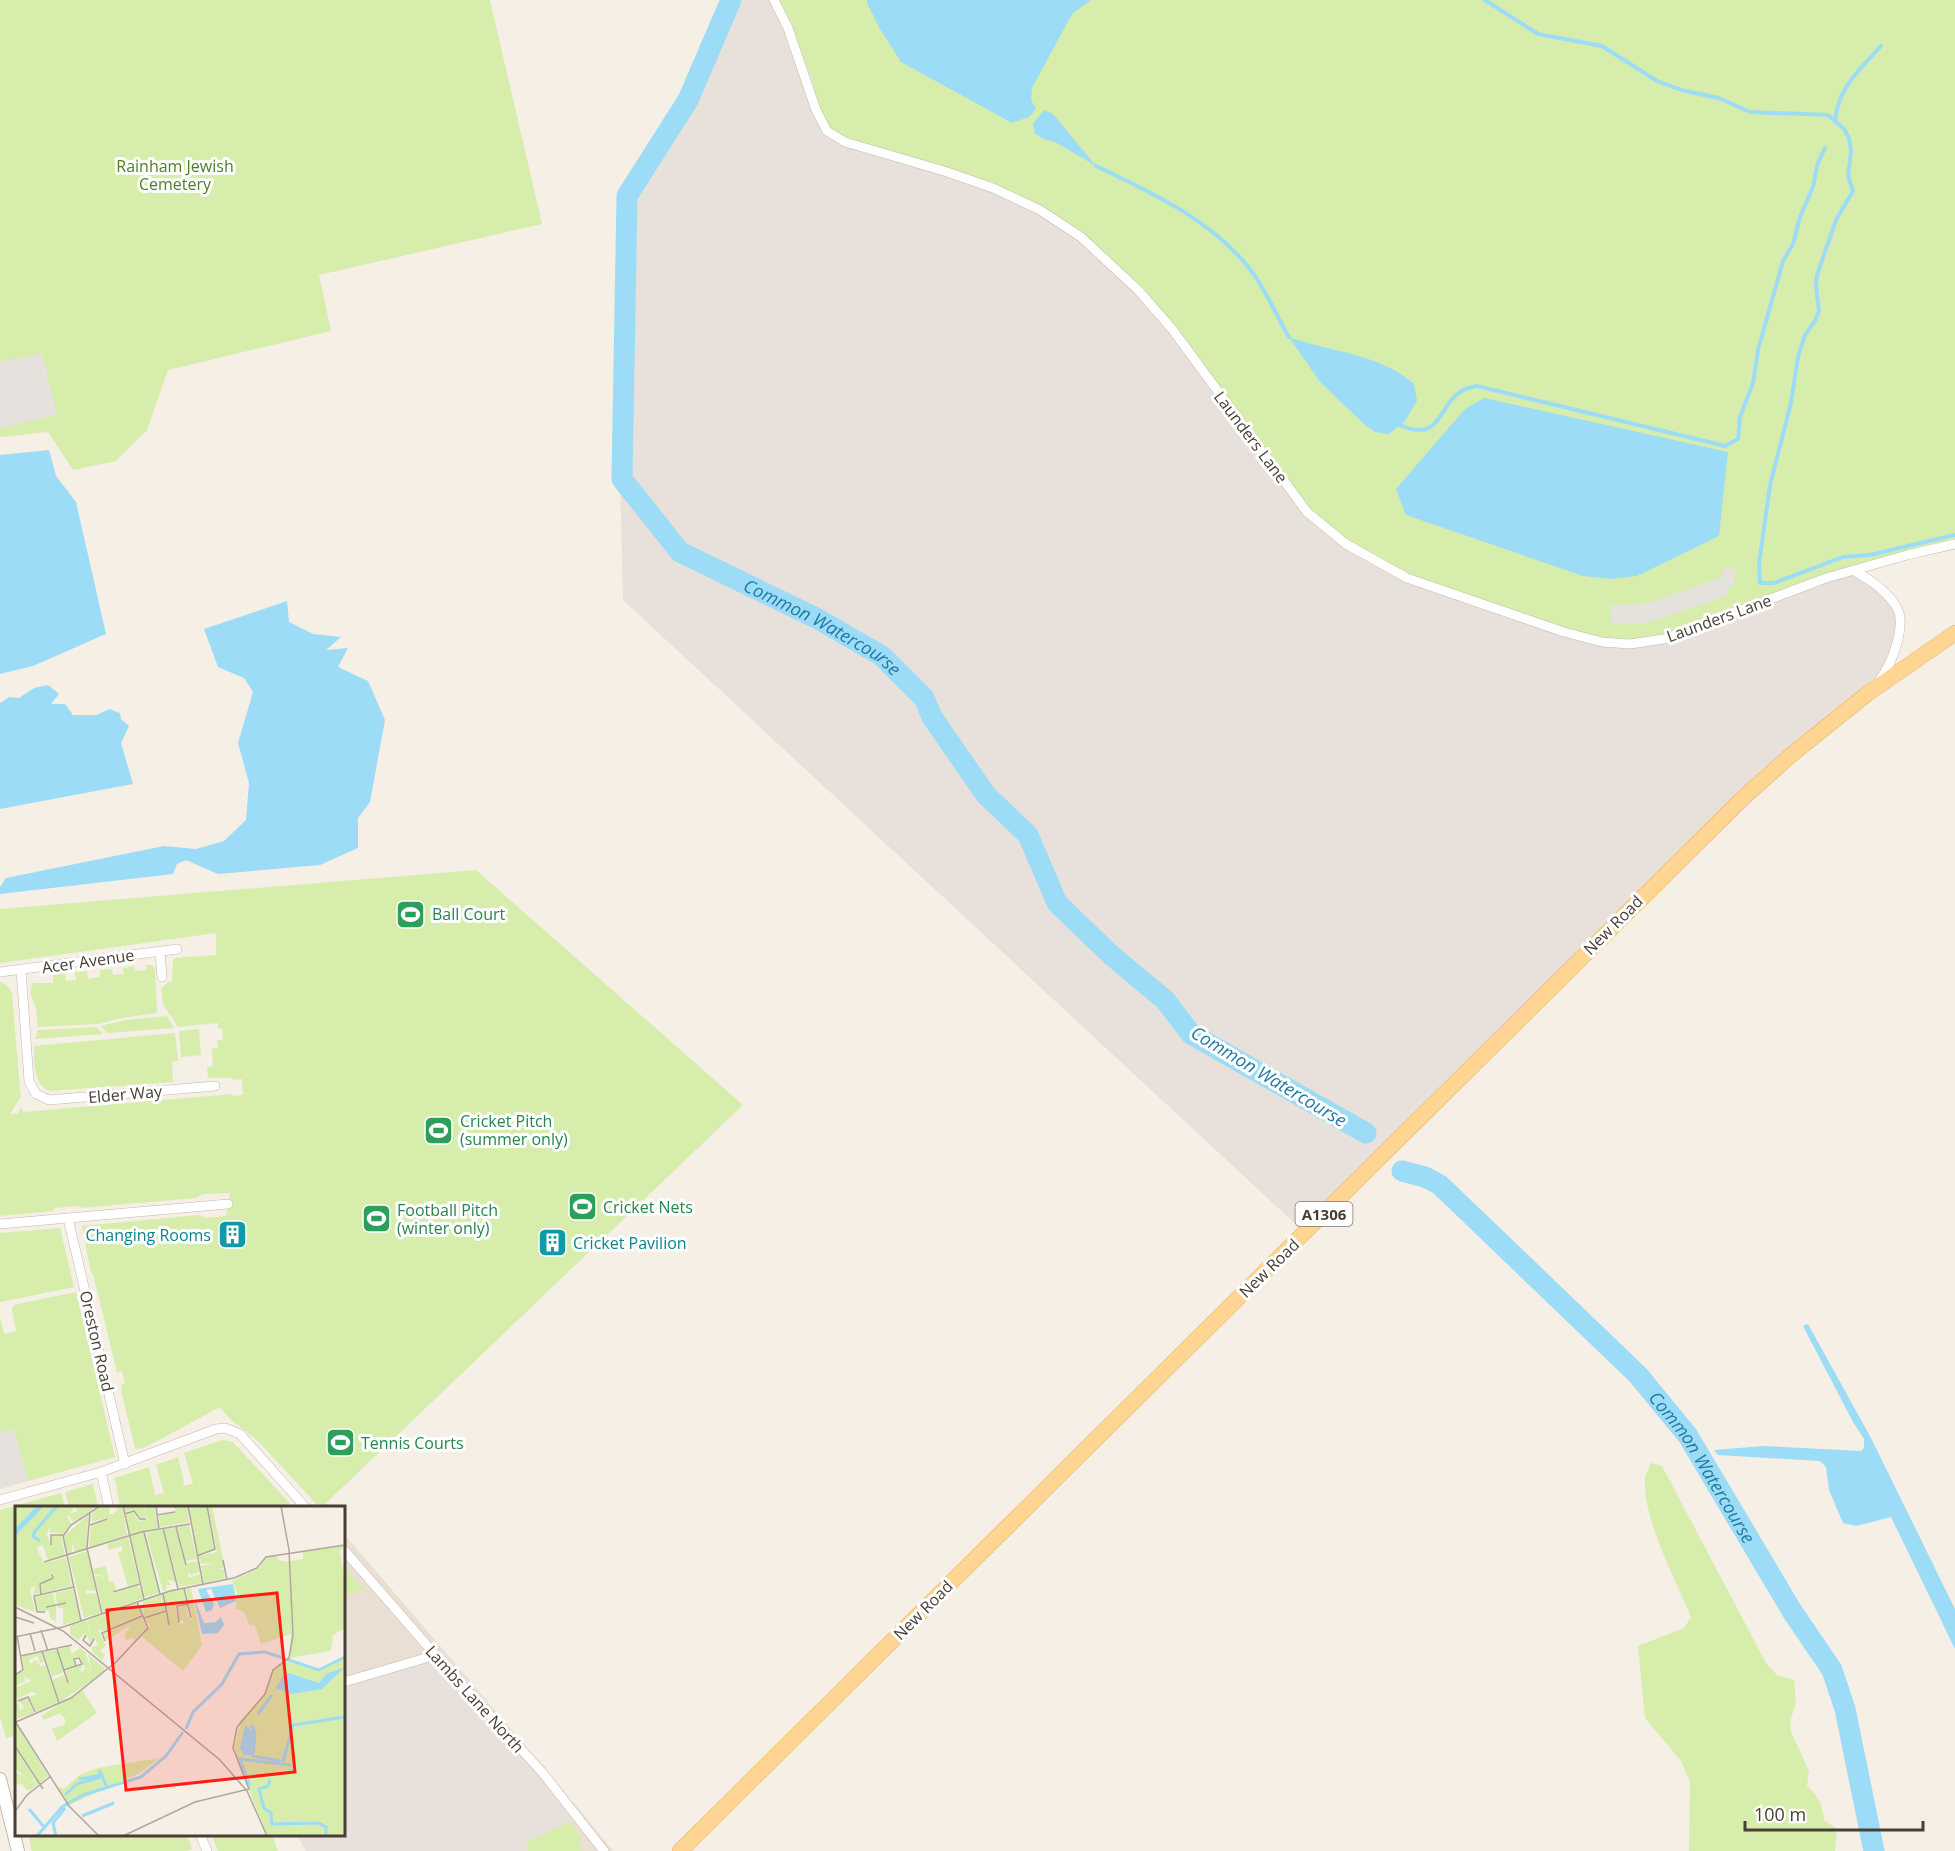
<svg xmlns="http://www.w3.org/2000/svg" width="1955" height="1851" viewBox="0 0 1955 1851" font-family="'Open Sans',sans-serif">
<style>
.residential{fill:#e9e0d3}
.industrial{fill:#e7e0db}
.green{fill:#d6edab}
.parking{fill:#e5e2de}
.water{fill:#9ddcf7}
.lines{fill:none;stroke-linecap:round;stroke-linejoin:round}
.stream{stroke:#9ddcf7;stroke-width:4}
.river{stroke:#9ddcf7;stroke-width:21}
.minor-casing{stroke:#c4b8ab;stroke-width:10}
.tertiary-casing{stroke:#c4b8ab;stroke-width:14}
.primary-casing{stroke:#efb25a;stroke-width:16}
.minor{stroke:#fff;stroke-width:9}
.tertiary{stroke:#fff;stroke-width:12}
.primary{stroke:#ffd594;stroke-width:15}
.labels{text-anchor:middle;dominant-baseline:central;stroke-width:6;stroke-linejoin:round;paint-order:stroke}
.shield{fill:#fff;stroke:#7f7871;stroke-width:1.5}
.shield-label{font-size:15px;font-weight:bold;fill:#483e34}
.park-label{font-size:16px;fill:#4f7f22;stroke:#fff}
.street-label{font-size:16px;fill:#483e34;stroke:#fff}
.leisure-label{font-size:16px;fill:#27864d;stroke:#fff;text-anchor:start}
.culture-label{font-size:16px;fill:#0d838f;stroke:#fff;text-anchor:end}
.water-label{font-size:18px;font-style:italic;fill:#207aa4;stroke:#fff}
.inset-river{fill:none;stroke:#9ddcf7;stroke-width:3}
.inset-road{fill:none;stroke:#b0a89f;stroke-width:1.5}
.view{fill:#ff1c12;fill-opacity:0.15;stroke:#ff1c12;stroke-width:3}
.inset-edge{fill:none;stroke:#483e34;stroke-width:3}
</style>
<rect width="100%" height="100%" fill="#f5efe6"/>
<path class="residential" d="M344 1534 447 1654 344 1685Z
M584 1815 613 1851H527L529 1841Z"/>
<path class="industrial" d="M739 0H774L812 77 816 110 944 171 1853 570 1898 608 1900 632 1882 678 1791 755 1305 1233 623 600 620 472 619 193 648 163 688 100Z
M447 1654 584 1815 529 1841 526 1846 527 1851H306L297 1835 344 1834V1685Z"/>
<path class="green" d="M0 0H490L542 224 319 275 331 331 168 370 147 430 116 461 73 470 48 432 0 437Z
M774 0H1955V541L1930 546 1664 639 1602 642 1407 578 1346 544 1307 512 1172 329 1081 237 993 188 845 142 827 131 816 110 812 77Z
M476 870 743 1105 322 1507H319L259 1442 230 1419 220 1407 144 1448 135 1449 121 1390 122 1384 125 1383 122 1371 117 1372 93 1274 91 1273 82 1226 199 1215 205 1218 226 1216 230 1193 203 1194 196 1198 82 1208 78 1206 54 1208V1211L0 1216V982L7 985 12 993 20 1091 21 1097 10 1114H17L22 1107 23 1112 232 1094V1096L243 1095 242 1079 232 1080V1078H208L207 1067 213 1066 212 1048H218L217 1040H223L222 1028 218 1029V1023L178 1027 163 1004 161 989 168 982 172 981 173 960 175 958 216 955V933L0 963V909Z
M146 965H152L155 968 157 1013 122 1018 99 1024 38 1027 36 1008 30 993 32 983H53V975L65 973 66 981 76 980 75 972 87 971 88 979 100 977V970L112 969 113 975 124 974 123 968 134 966 135 971 146 970Z
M167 1016 174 1028 107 1033 101 1026 126 1020Z
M96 1027 103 1034 35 1039 38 1030Z
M199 1029 201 1055 181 1057 179 1031Z
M175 1033 178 1061 172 1062 173 1082 50 1091C32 1084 35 1062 34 1046Z
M60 1228 74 1287 0 1302V1233Z
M76 1292 115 1457 28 1481 14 1430 0 1433V1317L4 1334 16 1331 12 1309 14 1305Z
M222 1440 233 1442 293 1507H120L115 1478 149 1467 155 1495 164 1493 156 1465 178 1457 184 1481 183 1486 193 1484 184 1453Z
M1651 1463 1662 1466 1766 1663 1777 1675 1794 1680 1796 1702 1790 1722 1791 1732 1809 1771 1807 1786C1818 1796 1823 1805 1824 1820L1837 1829 1835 1851H1689L1690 1782 1681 1761 1645 1718 1638 1646 1684 1628 1691 1617C1676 1580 1643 1520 1645 1480 1645 1475 1649 1468 1651 1463Z
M93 1484 98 1507H69L65 1492Z
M61 1493 65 1507 16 1508V1735L6 1738 0 1717V1510Z
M344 1566 365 1590 344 1596Z
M570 1822 582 1838 578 1840 582 1851H527L526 1846 529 1841Z
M28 1835H187L192 1849 187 1851H32Z
M216 1835H272L278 1851H218L212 1836Z"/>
<path class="parking" d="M42 353 57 415 0 428V362Z
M1725 567 1736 570 1734 584 1727 590 1728 595 1648 623H1612L1610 606 1649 603 1719 578Z
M14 1429 28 1481 0 1489V1433Z"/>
<path class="water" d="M867 0H1091L1072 14 1032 88 1031 100 1036 109 1029 117 1012 123 901 62 880 29 867 3Z
M1044 110 1053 114 1096 166 1055 142 1044 139 1035 134 1033 124Z
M1289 337C1322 349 1358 352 1390 368 1399 372 1406 378 1414 384L1417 401 1405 421 1389 434 1375 432 1365 425 1320 382Z
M1484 398 1728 452 1719 536 1637 576 1610 579 1583 576 1406 515 1396 489 1465 409Z
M49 450 56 476 76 502 106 634 33 666 0 674V455Z
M287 601 289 622 313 634 341 637 326 650 348 648 338 667 368 681 385 720 370 802 358 818V848L320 865 218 874 186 860 177 864 173 874 0 894V887L6 878 164 846 196 849 224 841 246 820 249 783 238 743 253 692 244 678 218 667 204 629Z
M48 685 59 694 51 704H65L73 715H97L109 709 120 713 121 719 129 726 121 743 133 784 0 809V703L9 697 19 698 34 688Z
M1808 1324 1871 1438 1955 1609V1649L1891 1517 1856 1526 1843 1523 1829 1490 1826 1467 1820 1461 1718 1455 1714 1450 1764 1446 1861 1451 1864 1448V1439L1853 1422 1803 1326Z"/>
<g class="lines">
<path class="stream" d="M1485 0 1538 34 1602 46 1657 81 1681 90 1719 98 1750 112 1828 115 1844 129 1849 138 1851 151 1848 176 1853 191 1836 220 1817 275 1816 286 1819 311 1815 321 1805 335 1798 357 1791 403 1770 485 1759 564 1760 583H1774L1843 557 1870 555 1955 535
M1835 121C1838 87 1859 71 1881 46
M1096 166C1153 193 1218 223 1255 276 1268 295 1277 317 1289 337
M1400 425C1442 444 1437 405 1463 390 1467 388 1472 387 1477 386L1725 446 1738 439 1740 417 1753 383 1758 350 1783 261 1793 244 1800 217 1813 187 1817 165 1825 148"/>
<g class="river">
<path id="s1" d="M731 0 688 100 627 196 622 479 680 552 818 619 882 656 924 698 932 717 986 795 1028 835 1057 903 1111 955 1165 1000 1191 1034 1366 1133"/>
<path id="s2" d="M1402 1171 1425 1177 1440 1185 1638 1375 1688 1436 1792 1611 1832 1670 1845 1709 1874 1851"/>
</g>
<defs>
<path id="minor" d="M774 0 788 28 816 110 827 131 845 142 944 171 993 188 1040 210 1081 237 1138 290 1172 329 1307 512 1346 544 1407 578 1564 632 1602 642 1630 644 1664 639 1826 578 1907 555 1955 544
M1853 570C1870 580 1885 589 1896 606 1908 624 1891 666 1879 681
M160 951 162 977
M21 970 29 1081 36 1094 49 1100 215 1086
M0 972 177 949
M68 1218 125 1464
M0 1224 228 1204
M101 1472 109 1508
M0 1500 101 1472 216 1429 225 1428 240 1434 306 1508
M344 1550 451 1673 542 1772 604 1851
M344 1682 436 1655
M200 1834 207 1851"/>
<path id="tertiary" d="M0 1779 18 1851"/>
<path id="primary" d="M680 1851 1742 799 1791 755 1867 694 1955 633"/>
</defs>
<use href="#minor" class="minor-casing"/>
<use href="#tertiary" class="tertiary-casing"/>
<use href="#primary" class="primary-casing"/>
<use href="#minor" class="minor"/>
<use href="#tertiary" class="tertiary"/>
<use href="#primary" class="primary"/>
</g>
<defs>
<symbol id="stadium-square" viewBox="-11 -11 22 22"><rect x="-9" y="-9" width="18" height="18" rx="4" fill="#2e9e5b" stroke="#fff"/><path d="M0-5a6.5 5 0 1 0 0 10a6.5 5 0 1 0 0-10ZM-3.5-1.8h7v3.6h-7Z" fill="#fff"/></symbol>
<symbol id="building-square" viewBox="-11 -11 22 22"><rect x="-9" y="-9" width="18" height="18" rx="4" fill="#0f9aa8" stroke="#fff"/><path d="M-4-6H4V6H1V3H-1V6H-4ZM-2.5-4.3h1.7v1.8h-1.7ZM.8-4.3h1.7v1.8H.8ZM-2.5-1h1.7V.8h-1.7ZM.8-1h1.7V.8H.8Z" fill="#fff"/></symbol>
</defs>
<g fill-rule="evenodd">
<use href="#stadium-square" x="394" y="898" width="33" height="33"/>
<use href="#stadium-square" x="422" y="1114" width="33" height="33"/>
<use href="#stadium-square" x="566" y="1190" width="33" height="33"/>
<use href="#stadium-square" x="360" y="1202" width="33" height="33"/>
<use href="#building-square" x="216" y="1218" width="33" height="33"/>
<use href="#building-square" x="536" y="1226" width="33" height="33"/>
<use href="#stadium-square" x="324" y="1426" width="33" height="33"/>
</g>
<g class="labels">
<rect class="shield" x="1295.5" y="1202" width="57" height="24" rx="4.5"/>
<g class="shield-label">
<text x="1324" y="1214">A1306</text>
</g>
<g class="park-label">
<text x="175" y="166">Rainham Jewish<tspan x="175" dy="18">Cemetery</tspan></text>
</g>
<g class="street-label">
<text transform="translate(1251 437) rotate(53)">Launders Lane</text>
<text transform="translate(1719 618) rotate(-20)">Launders Lane</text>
<text transform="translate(1613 925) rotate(-45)">New Road</text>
<text transform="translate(88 961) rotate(-8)">Acer Avenue</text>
<text transform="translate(125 1094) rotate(-5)">Elder Way</text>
<text transform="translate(1269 1268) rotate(-44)">New Road</text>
<text transform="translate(97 1341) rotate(77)">Oreston Road</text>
<text transform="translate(923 1610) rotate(-45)">New Road</text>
<text transform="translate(475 1699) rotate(48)">Lambs Lane North</text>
</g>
<g class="leisure-label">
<text x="432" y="914">Ball Court</text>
<text x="460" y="1121">Cricket Pitch<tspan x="460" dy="18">(summer only)</tspan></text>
<text x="603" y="1207">Cricket Nets</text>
<text x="397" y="1210">Football Pitch<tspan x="397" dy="18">(winter only)</tspan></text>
<text x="361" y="1443">Tennis Courts</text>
</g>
<g class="culture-label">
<text x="211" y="1235">Changing Rooms</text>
<text x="573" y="1243" text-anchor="start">Cricket Pavilion</text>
</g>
<g class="water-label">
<text stroke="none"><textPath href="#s1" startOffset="760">Common Watercourse</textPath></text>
<text transform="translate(1269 1076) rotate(31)">Common Watercourse</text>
<text stroke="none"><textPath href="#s2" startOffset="428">Common Watercourse</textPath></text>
</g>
</g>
<g transform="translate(15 1506)">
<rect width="330" height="330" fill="#f5efe6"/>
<path d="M0 0 59 2 52 10 56 17 48 28 35 26V21L26 40 21 41 29 57 51 52 57 80 27 87 26 78 37 73 40 68 37 66V71L24 78 25 87 18 89 20 81 15 82 20 106 0 99ZM59 0H76L78 3 58 16 53 8 63 5ZM87 0H94L95 9 102 5 101 0H107L112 29 74 42 76 19 92 14 94 24 91 12 76 16 78 6ZM109 0H129L130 7V0H140L143 22 114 29 111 8 118 6 124 15 132 14V10L126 12 118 4 110 6ZM160 0H172L174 16 145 21 144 10 159 7ZM191 0 199 43 183 49 178 29 185 27 178 28 174 3ZM193 0H197L208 53V62H203L209 64 210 73 189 77 186 60 200 57 186 58 184 50 202 46ZM74 8 71 43 60 47 57 37V48L52 49 48 31ZM174 19 182 53 171 55 162 21ZM161 22 171 61 172 57 183 55 185 66 176 69 173 65 174 72 185 68 187 77 164 81 149 23ZM143 24 148 25 161 76 152 74 157 79H151L152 84 148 85 131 27ZM129 26 144 87 130 91 115 30ZM32 28 36 40V29H46L50 50 33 54 27 38ZM113 31 124 77 113 81 103 46 107 45V40L94 44 92 38ZM330 39 325 45 330 77V122L318 129 316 145 274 152 276 128 246 138 240 119 235 120 229 106 221 102 222 86 217 75 243 63 252 52 262 49 263 54 272 56 288 53V45ZM72 45 81 85 71 84V88L81 87 86 107 69 112 54 51ZM91 60 94 76 98 75 101 84 97 88 125 79 122 83 126 82 128 92 88 107 80 71 86 69 88 75V72L87 68 80 69 78 63ZM176 82 187 139 168 165 127 131 135 120 130 113 150 106 154 119 149 88 153 86 169 83 172 96 160 100 164 119 170 116 164 113 163 100 172 99 173 111 178 115 171 83ZM58 83 65 114 48 119V102H43L40 87ZM38 87 40 98 29 100 41 99V116L35 112 34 104 23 106 20 91ZM148 89 150 104 129 111 128 95ZM122 97 127 109 88 125 83 123 91 140 85 144 90 149 87 154 77 146V141L83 139 80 133 76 139 71 127 63 134 55 128V119L71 114 76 129 72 114ZM127 111 132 122 119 135 117 131 112 135 109 129 116 119 92 134 89 131 88 128ZM54 140 57 148 65 142 70 146 77 166 73 148 92 164 45 196 37 174 49 169 52 178 51 165 67 159 65 168 70 162 64 151 58 153 60 160 49 163 43 144ZM42 144 49 166 37 171 28 146ZM26 146 29 156 25 157 22 150 14 154 15 158 21 154 26 161 30 159 43 196 21 206 14 191 22 188 16 186 3 193 0 187V182L16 175 9 170 10 175 0 180V170L9 165 7 150ZM330 151V330H252L219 245 225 215 250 188 257 165 272 155 304 164ZM67 184 82 207 42 235 37 223 50 219V213L45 207 29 214 26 210ZM0 191 6 205 9 201 4 195 12 192 19 207 2 213ZM2 219 33 270 25 277 0 238ZM0 242 20 273 14 278 21 274 23 278 14 285 7 280 11 279 0 278V266L12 272 0 263ZM144 252 125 267 54 299 43 281 49 283 66 268 83 262Z" fill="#d6edab"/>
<path d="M218 78 221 95 205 102 196 83 191 84 199 98 197 104 191 106 183 83ZM179 92 189 117 201 116 206 111 209 119 203 127 187 128ZM330 161 307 183 276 188 262 182 257 189 270 166 304 177 311 168ZM230 219 239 226 237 249H229L225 242Z" fill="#9ddcf7"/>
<path class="inset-river" d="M0 25 24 0M0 28 27 0M25 35 18 30 20 25 42 0M243 208 257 189M236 219 240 226 238 250 266 255M171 223 178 206 207 178 224 148 250 146 304 164 330 151M268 256 278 219 330 211M84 264 92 281M64 273 87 269M255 274 253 280 244 283 249 302 256 307 257 318 303 317 311 321V330M235 280 225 253 276 259M50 289 62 278 89 270M14 303 30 322M67 310 99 297M22 330 47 301 68 289 126 271 151 250 168 226M41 330 38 317 50 302"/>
<path class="inset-road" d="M108 0 129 93M141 0 144 23M173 0 188 78M75 7 72 42 87 108M109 8 119 5 125 13H131M142 9 160 6M75 19 92 13M161 21 171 59M148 22 163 83M129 26 145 88M36 39V29H48M182 50 200 43 192 0M208 54 212 74M29 56 126 26 175 18M169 82 176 112M98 86 125 78M148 87 154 119M26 89 25 78 38 72 37 68M0 101 48 125 205 254 232 285 252 330M31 101 51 97M30 106H22L19 90 59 81M0 111 19 117M129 112 151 105M66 115 48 30 56 19 85 0M164 117 162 100 173 98M26 124 33 145M15 127 20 145M71 129 68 134 75 140 79 133M0 131 48 121 155 85 219 72 242 62 251 51 330 39M90 135 87 127 127 110M42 143 53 177M27 145 44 197M5 150 57 139M49 164 67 158 64 152 59 153 61 160M0 169 8 164 2 130M3 195 13 191 20 206M0 215 54 300 84 330M1 216 56 192 101 156 133 122 122 96M0 240 28 283M1 304 12 289 36 270M108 330 180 296 234 283 218 242 222 221 250 188 258 164 274 152 278 129 274 44 266 0"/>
<path class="view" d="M262 87 280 266 111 284 92 104Z"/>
<rect width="330" height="330" class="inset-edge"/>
</g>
<path d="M1745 1821v9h178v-9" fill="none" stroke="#483e34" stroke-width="3"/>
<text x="1754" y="1821" font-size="18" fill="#483e34" stroke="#ffffff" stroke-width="4.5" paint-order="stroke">100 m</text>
</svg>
